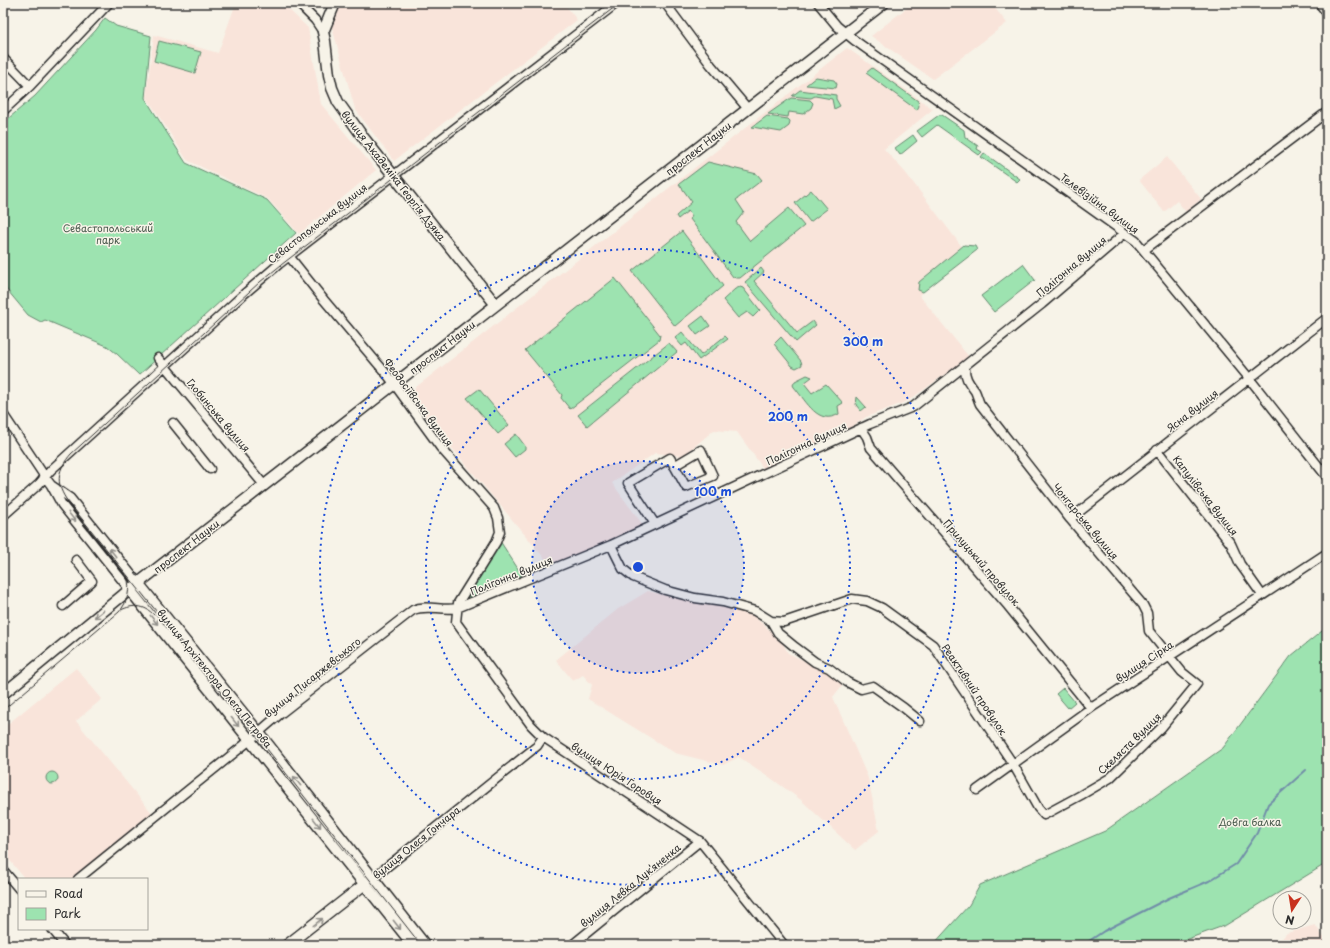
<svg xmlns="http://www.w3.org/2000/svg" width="1330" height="948" viewBox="0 0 1330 948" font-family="'Playpen Sans',sans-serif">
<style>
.built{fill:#f9e4da}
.green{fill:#9de3b0;stroke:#64876e}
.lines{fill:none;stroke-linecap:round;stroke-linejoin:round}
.stream{stroke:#718da8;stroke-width:2}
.minor-casing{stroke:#2b2b2b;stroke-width:11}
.major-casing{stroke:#2b2b2b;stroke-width:13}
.minor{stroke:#f7f3e8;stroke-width:8}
.major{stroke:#f7f3e8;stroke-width:10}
.tram{stroke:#2b2b2b;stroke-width:1}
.oneway{stroke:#918f8a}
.ring{fill:none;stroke:#1d4ed8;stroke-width:2;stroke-dasharray:2 4}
.labels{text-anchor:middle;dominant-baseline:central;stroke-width:3;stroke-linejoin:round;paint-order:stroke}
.street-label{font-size:10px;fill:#2b2b2b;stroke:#f7f3e8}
.park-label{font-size:10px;fill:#48594c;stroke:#f7f3e8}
.centre{fill:#1d4ed8;stroke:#f7f3e8;stroke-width:2}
.ring-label{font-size:12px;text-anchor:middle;font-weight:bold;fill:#1d4ed8;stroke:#f7f3e8;stroke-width:3;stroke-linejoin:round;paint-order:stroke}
</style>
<rect width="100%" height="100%" fill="#f7f3e8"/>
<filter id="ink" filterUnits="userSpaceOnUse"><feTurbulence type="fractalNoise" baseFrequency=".025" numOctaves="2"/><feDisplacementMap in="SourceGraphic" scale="8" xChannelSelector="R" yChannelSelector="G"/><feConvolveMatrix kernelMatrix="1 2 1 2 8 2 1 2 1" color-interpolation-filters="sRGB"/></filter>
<g filter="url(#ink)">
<path class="built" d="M236 3H282L308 28 321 104 376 170 299 234 268 199 187 160 146 96 154 35 218 53Z
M341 3H564L577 20 394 161 355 109 332 27Z
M913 3H991L1007 23 933 79 871 36Z
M847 48 933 109 884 149 905 172 969 256 919 295 969 357 908 401 866 417 847 430 763 468 737 432 714 430 683 456 655 453 612 483 643 525 551 566 410 398 411 391Z
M1167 157 1201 199 1186 212 1177 201 1164 212 1139 180Z
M648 591 675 598 709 603 750 613 781 640 788 653 830 673 844 683 833 697 868 778 879 831 855 850 801 800 768 776 739 757 723 765 675 753 588 699 592 685 583 675 573 681 556 660 618 609Z
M76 668 102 699 76 721 152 813 73 879H25L3 852V728Z
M1315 925 1327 942V945H1276L1287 933Z"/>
<path class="green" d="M105 18 116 26 151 36 145 98 186 163 267 200 296 233 139 375 117 354 107 346 45 320 41 322 28 315 3 285V123L35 96 96 30Z
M159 41 201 52 195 73 154 61Z
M872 68 918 101 919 106 917 110 866 73Z
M816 77 834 80 837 84 836 88 806 85Z
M800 90 836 95V99L840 106 834 109 832 99 815 96 811 98 792 96Z
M791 98 810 100 813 103 811 108 803 114 789 112 788 117 768 114Z
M939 115H942L964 130 965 137 978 146 977 149 982 152 979 155 937 125 922 137 917 131Z
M767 116 788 119 790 121 789 126 781 132 752 127Z
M913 135 917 141 900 155 895 148Z
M984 153 1020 179 1017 182 981 157Z
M708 162 757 174 762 180 736 200 744 212 736 222 750 241 789 208 804 226 740 278H736L733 277 690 219 692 216 688 211 678 219 676 216 692 202 679 184Z
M811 190 827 209 810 222 795 203Z
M682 231 723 286 675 326 632 271Z
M964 245 975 246 977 250 923 292 918 290 919 282Z
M1023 264 1035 280 994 312 981 296Z
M761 268 764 272 754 281 797 333 813 321 816 325 796 342 745 282Z
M615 278 660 335 659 340 570 409 561 398 562 395 525 350Z
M740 287 743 288 760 310 753 317 747 312 738 318 723 300 735 289Z
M703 316 710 326 697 335 690 326Z
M682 332 701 355 725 336 728 339 699 360 686 343 682 346 675 338Z
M781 337 801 361 802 365 796 368 792 366 774 344Z
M669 343 677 352 587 426 578 415Z
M807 375 812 377 804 383 812 393 826 384 843 403 838 406 839 414C818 426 807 402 794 387L793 385 795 381Z
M479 389 509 425 498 434 467 398Z
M857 397 866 407 861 411 856 405Z
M516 434 525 446V449L515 457 504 444Z
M500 541 522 575 464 601Z
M1327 627V863L1226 925 1171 945H933L969 905 980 885 1105 831 1223 748 1291 656Z
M1063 688 1075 702 1068 708 1056 694Z
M46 778a6 6 0 1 1 12 0a6 6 0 1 1-12 0Z"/>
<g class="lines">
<path class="stream" d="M1083 945 1104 931 1169 898 1209 881 1236 864 1257 833 1268 804 1306 770"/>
<defs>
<path id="minor" d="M298 3 315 20 323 32
M665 3 711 65 748 109
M818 3 837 26 854 40 1136 241 1249 378 1327 477
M1319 3 1327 13
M3 58 30 86
M3 111 30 86 109 3
M1144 250 1327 112
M289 256 324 300 389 377 440 447 494 508 498 518 500 532 496 542 458 603 456 622 531 725 543 737 700 841 784 945
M158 358 264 485
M3 414 45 477 51 485 70 498 138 583
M173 423 210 469
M861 428 867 437 871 448 1008 606 1091 708
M1157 450 1231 544 1240 564 1262 595
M51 485 62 505 130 590
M3 516 39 484 51 470 244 294 279 264 617 3
M1070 519 1327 318
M655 524 628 483 670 458 686 487 713 476 701 450 674 466
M611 545 623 569 633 577 665 590 695 598 723 602 755 611 771 621 778 633 795 647 815 662 829 668 847 682 861 689 873 686 904 708 920 721
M63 606 92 581 76 560
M771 621 784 622 852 599 867 601 882 608 933 645 1013 764 1038 808 1044 815 1081 795 1110 778 1161 728 1197 684 1182 672 1149 631 1147 613 1143 605 1070 519 980 404C978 400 977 395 975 391 969 383 964 377 965 366
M977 790 1091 708 1327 553
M3 870 19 889
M373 878 537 746 543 737
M78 879 244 745 280 714 413 610C427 604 442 611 457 608L611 545 870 424 913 407 1042 304 1125 233
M52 929 65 945
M572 945 700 841"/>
<path id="major" d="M335 3 323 32 325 41 329 75 332 88 338 102 363 137 496 305
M138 583 259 733 425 945
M130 590 413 945
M3 694 123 595 884 3
M287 945 370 880"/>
</defs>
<use href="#minor" class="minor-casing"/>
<use href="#major" class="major-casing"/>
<use href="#minor" class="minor"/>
<use href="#major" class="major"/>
<path class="tram" d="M121 610C133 604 145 605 154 615
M3 710 119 612C128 602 131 589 127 576
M421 945 256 735 66 499C55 482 58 469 71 454L260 282 281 265 620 3"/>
</g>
<defs><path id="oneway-shaft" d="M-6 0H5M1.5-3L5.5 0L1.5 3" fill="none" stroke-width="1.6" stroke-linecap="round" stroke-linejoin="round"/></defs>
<g class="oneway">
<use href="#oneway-shaft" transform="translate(72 517) rotate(51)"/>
<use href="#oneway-shaft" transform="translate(113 553) rotate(-129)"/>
<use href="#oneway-shaft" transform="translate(99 614) rotate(141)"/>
<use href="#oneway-shaft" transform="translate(154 620) rotate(51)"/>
<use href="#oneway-shaft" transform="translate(235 722) rotate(51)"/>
<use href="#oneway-shaft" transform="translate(297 781) rotate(-128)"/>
<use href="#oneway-shaft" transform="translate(317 823) rotate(51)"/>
<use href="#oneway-shaft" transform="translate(318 922) rotate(-38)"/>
<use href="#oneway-shaft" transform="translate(397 925) rotate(52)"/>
</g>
</g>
<circle cx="638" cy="567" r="106" fill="#1d4ed8" fill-opacity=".12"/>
<g class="ring">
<circle cx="638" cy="567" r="106"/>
<circle cx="638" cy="567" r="212"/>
<circle cx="638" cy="567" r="318"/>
</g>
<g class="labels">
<g class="street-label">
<text transform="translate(698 148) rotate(-38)">проспект Науки</text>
<text transform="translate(394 175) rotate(52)">вулиця Академіка Георгія Дзяка</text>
<text transform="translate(1100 203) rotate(36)">Телевізійна вулиця</text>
<text transform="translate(317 223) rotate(-38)">Севастопольська вулиця</text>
<text transform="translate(1071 266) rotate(-40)">Полігонна вулиця</text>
<text transform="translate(442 347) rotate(-38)">проспект Науки</text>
<text transform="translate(419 402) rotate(53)">Феодосіївська вулиця</text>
<text transform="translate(1192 410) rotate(-38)">Ясна вулиця</text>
<text transform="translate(219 415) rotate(50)">Глобинська вулиця</text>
<text transform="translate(806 443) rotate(-25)">Полігонна вулиця</text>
<text transform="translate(1206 495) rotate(52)">Капулівська вулиця</text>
<text transform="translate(1086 521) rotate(50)">Чонгарська вулиця</text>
<text transform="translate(186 546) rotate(-38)">проспект Науки</text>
<text transform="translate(982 562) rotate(49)">Прилуцький провулок</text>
<text transform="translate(511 575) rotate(-22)">Полігонна вулиця</text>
<text transform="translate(1144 661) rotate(-33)">вулиця Сірка</text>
<text transform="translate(312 677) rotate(-39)">вулиця Писаржевського</text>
<text transform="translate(215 678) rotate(51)">вулиця Архітектора Олега Петрова</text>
<text transform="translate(975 689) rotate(56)">Реактивний провулок</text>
<text transform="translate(1129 743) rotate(-44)">Скеляста вулиця</text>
<text transform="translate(617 773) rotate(33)">вулиця Юрія Горовця</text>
<text transform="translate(416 842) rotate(-39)">вулиця Олеся Гончара</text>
<text transform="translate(630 885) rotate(-39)">вулиця Левка Лукʼяненка</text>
</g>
<g class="park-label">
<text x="108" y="227">Севастопольський<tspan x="108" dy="12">парк</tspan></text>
<text x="1250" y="821">Довга балка</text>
</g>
</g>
<circle cx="638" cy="567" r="6" class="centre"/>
<g class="ring-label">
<text x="863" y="346">300 m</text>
<text x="788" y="421">200 m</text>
<text x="713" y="496">100 m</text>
</g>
<rect width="1330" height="948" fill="none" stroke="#f7f3e8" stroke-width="16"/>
<rect x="8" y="8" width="1314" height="932" fill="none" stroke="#2b2b2b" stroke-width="1.5" filter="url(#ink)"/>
<rect x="18" y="878" width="130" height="52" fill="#f7f3e8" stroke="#a5a39c"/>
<rect x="26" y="891" width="20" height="6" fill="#f7f3e8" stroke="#a5a39c"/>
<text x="54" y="898" font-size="12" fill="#2b2b2b">Road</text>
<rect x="26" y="908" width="20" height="12" fill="#9de3b0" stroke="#a5a39c"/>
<text x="54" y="918" font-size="12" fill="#2b2b2b">Park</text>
<g transform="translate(1292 910) rotate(192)"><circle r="19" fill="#f7f3e8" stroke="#a5a39c"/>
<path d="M0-3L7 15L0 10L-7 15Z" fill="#c8321e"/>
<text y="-6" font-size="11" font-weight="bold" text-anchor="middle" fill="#2b2b2b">N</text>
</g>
</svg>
